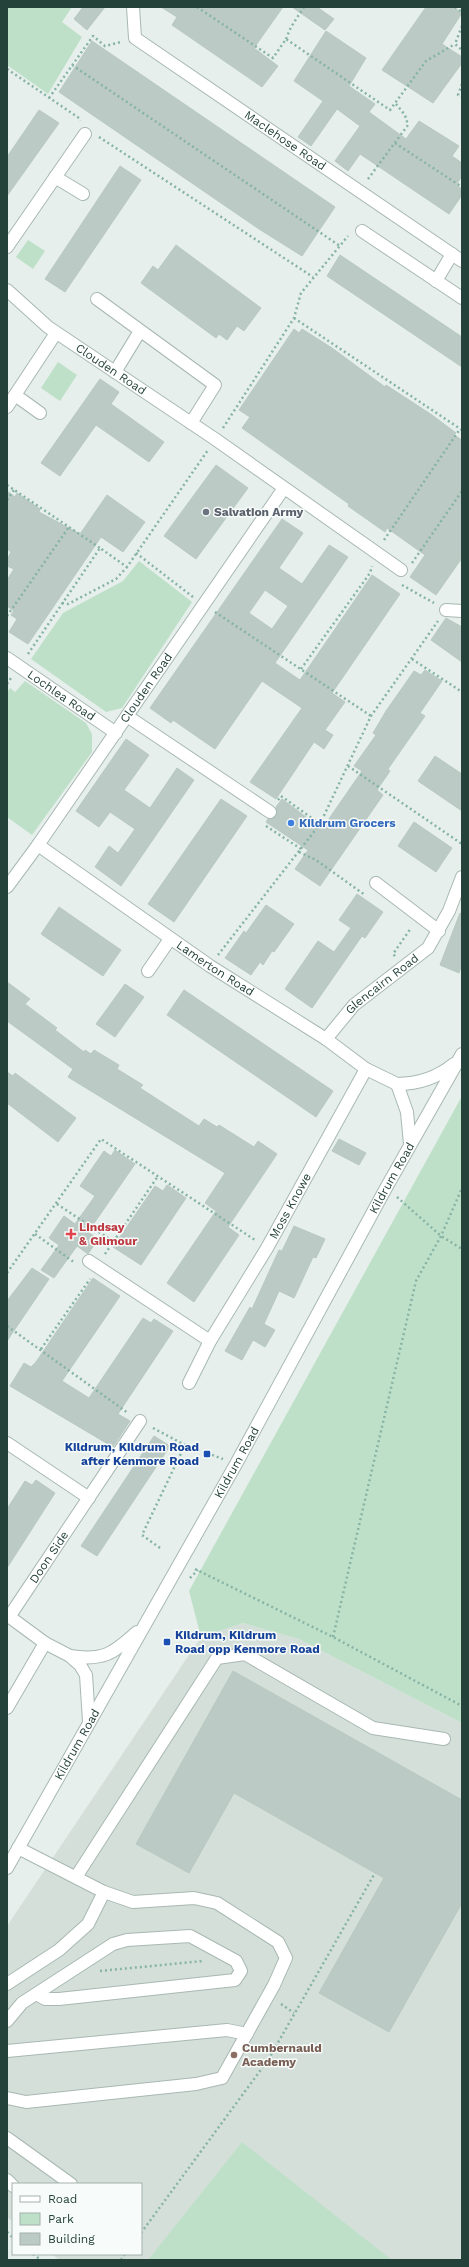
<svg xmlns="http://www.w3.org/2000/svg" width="469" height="2267" viewBox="0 0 469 2267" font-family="'Work Sans',sans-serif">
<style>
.built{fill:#d4dfda}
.green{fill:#bfe0c8}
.building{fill:#bbcac4;stroke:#b8c9c2;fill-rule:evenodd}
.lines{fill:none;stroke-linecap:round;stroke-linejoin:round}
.minor-casing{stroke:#a8b8b2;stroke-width:14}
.path{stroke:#86b3a5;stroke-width:2.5;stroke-dasharray:2 3;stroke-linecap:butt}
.minor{stroke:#fff;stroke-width:12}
.worship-dot{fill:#6b7280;stroke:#f7fbf9;stroke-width:1.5}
.shop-dot{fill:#3f7fe0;stroke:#f7fbf9;stroke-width:1.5}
.health-dot{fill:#e0444e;stroke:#f7fbf9;stroke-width:1.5}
.transit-dot{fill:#1a4fb4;stroke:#f7fbf9;stroke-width:1.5}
.education-dot{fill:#8d6e63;stroke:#f7fbf9;stroke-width:1.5}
.labels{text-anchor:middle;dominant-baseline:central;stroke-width:3;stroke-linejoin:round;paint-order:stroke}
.street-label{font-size:12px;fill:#24423a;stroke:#f7fbf9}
.worship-label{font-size:12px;font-weight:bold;fill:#5b616d;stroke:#f7fbf9;text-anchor:start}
.shop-label{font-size:12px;font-weight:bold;fill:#366cbe;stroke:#f7fbf9;text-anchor:start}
.health-label{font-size:12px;font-weight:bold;fill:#be3a42;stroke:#f7fbf9;text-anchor:start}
.transit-label{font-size:12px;font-weight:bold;fill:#164399;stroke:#f7fbf9;text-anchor:end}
.education-label{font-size:12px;font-weight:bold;fill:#785e54;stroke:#f7fbf9;text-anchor:start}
</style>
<rect width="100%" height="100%" fill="#e6efeb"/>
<path class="built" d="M243 1623 299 1639 462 1723V2260H59L52 2254H141V2184H13V2222L7 2217V1926L201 1637Z"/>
<path class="green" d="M7 7H72L62 22 82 37 48 94 7 65Z
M28 240 45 251 33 269 16 257Z
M58 362 77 375 60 401 41 388Z
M139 561 192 602 122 708 106 712 31 659 63 613 123 581Z
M25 681 86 723 92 734V752L32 835 7 817V692L10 688 15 692Z
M462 1096V1723L299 1639 243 1623 201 1637 189 1591Z
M242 2142 392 2260H148Z"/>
<path class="building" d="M83 7H105L87 30 74 19Z
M161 7H283L254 48 278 66 262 87 172 25 177 17Z
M292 7H317L334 19 325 30Z
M426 7H453L462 13 442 44 462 57V63L433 103 382 70Z
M326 31 366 58 349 86 375 104 369 112 406 139 419 121 459 146 452 156 462 163V176L456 185 462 189V195L449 214 360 154 348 171 335 161 360 126 337 109 311 146 298 137 323 101 294 81Z
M92 41 335 207 302 256 259 229 59 92Z
M39 110 59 123 7 196V157Z
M120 166 141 180 65 292 45 279Z
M176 245 261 308 244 331 237 326 227 340 219 334 216 338 141 283 153 266 158 270Z
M340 255 462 337V367L327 276Z
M294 329 299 333 302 329 332 348 385 387 386 385 432 415 456 433 454 435 462 440V558L436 595 410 577 425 555 387 528 385 532 348 506 349 504 242 428 250 417 239 410Z
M100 379 119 392 111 404 164 442 149 462 96 425 60 476 41 463Z
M216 465 248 488 196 559 164 536Z
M7 491 15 497 17 493 40 509 39 512 80 534 107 495 145 522 123 552 101 537 28 644 9 632 17 619 11 615 14 611 7 606V580L14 569 7 566V560L11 552 7 549Z
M282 519 303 533 279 568 302 584 329 545 348 557 275 663 300 680 372 575 400 594 332 693 345 702 325 730 333 735 324 749 314 742 276 799 250 782 302 708 262 681 215 749 173 720 171 723 150 708ZM265 590 288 606 272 629 249 613Z
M446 618 462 627V662L431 640Z
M425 670 442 681 420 713 425 716 388 769 390 771 377 790 383 795 320 886 295 869 308 850 266 822 268 819 276 816 277 812 276 807 282 799 322 829 362 771 354 766 376 735 373 733 386 711 414 671 421 675Z
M126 739 149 755 124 790 150 808 177 768 194 780 121 886 95 867 109 846 118 853 135 829 110 812 99 827 76 811Z
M435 756 462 774V811L418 781Z
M221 799 247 816 174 922 148 904Z
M414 822 452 848 436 872 398 846Z
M357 894 383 912 365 938 362 936 312 1008 285 989 318 941 334 952 351 928 339 920Z
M266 905 294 924 274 952 272 951 263 965 260 962 251 975 225 958 244 931 246 933Z
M59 907 121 950 103 976 41 934Z
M460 913 462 914V964L459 973 440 965Z
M7 982 30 999 25 1004 57 1028 55 1030 84 1052 85 1050 91 1054 94 1050 119 1065 117 1069 143 1085 140 1088 174 1110 199 1126 204 1119 217 1127 219 1125 254 1147 258 1141 277 1154 228 1227 239 1235 194 1302 167 1283 216 1211 205 1203 225 1173 68 1077 73 1069 7 1021Z
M125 984 144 997 115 1037 96 1024Z
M184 990 333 1091 316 1117 167 1015Z
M7 1072 13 1076 15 1073 76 1118 58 1142 7 1103Z
M339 1139 366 1153 359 1165 332 1151Z
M115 1150 135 1164 88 1232 98 1239 88 1254 77 1246 54 1278 41 1270 59 1245 49 1238 64 1216 75 1224 95 1196 80 1186 104 1151 111 1156Z
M167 1185 186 1198 141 1265 113 1247 155 1186 163 1191Z
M294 1226 325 1239 316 1258 313 1257 294 1298 279 1291 264 1324 275 1330 265 1347 253 1340 242 1360 225 1351 250 1307 252 1309 279 1250 282 1251Z
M32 1268 49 1279 7 1341V1301Z
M93 1278 120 1296 62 1381 89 1398 143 1318 151 1323 154 1319 173 1331 118 1414 130 1421 113 1447 10 1386 24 1363 31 1367 36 1362Z
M154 1436 170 1446 97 1556 81 1546Z
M36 1480 55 1493 7 1568V1509L25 1481 32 1485Z
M233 1671 462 1800V1903L389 2032 319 1993 384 1878 234 1793 189 1873 136 1844Z"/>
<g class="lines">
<defs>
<g id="minor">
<path id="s1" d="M133 7 135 38 462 261"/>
<path d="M55 177 83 194"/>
<path d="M362 231 462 298"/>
<path d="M7 247 85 134"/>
<path d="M436 281 452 254"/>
<path id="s2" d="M7 290 48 327 215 439 401 570"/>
<path d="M97 299 215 385 191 423"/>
<path d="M115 372 140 331"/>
<path d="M15 395 40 413"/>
<path d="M7 407 56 333"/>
<path d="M446 610 462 611"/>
<path id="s3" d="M7 658 116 733"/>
<path d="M127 716 270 812"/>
<path id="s4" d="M38 845 210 966 326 1039 366 1069 397 1084 407 1112 410 1144"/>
<path d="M376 883 439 931"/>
<path id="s5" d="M7 887 38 845 284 488"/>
<path d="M148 971 170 939"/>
<path id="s6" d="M326 1039 354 1005 428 948 449 911 462 877"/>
<path d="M397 1084C419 1084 437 1078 454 1064"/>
<path d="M89 1261 210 1341"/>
<path id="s7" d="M189 1383 210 1341 267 1248 366 1069"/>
<path d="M7 1443 89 1498"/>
<path d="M7 1615 45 1643 70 1656 80 1665 86 1675 89 1721"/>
<path id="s8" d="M9 1617 140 1421"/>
<path d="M70 1656C103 1661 113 1654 137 1632"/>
<path d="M7 1708 45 1643"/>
<path id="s9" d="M7 1868 236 1464 386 1188 462 1054"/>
<path d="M76 1877 217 1658 245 1654 373 1728 444 1739"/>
<path d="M7 1984 59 1950 88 1924 104 1892"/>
<path d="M7 2021 22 2003 113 1944 127 1940 190 1936 236 1961 241 1971 235 1980 59 1999H45L36 1994"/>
<path d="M7 2051 227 2030 247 2034"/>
<path d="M7 2098 26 2102 196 2084 222 2078 274 1985 286 1958 278 1942 217 1903 194 1898 133 1902 104 1892 18 1848"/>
<path d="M7 2138 71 2184"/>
<path d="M7 2180 13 2186"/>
</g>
</defs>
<use href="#minor" class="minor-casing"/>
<path class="path" d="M197 7 273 58 286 39 390 110 426 61 455 44
M455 7 462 12
M462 26 455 44 462 50
M286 39 291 27 304 7
M72 65 340 246
M7 69 79 118 80 121
M462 84 458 95 462 97
M49 98 93 36 105 46 121 42
M99 137 313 277
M395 143 462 187
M368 179 408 125 405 115 396 104
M294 318 462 430
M223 428 294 318 301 293 348 236
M7 485 100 548
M7 500 14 490
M384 540 460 429
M136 553 193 597
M412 563 462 491
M402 585 434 603
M62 603 68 604 116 579 127 567
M215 612 371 716
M7 616 69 527
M28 654 100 548 127 567 208 450
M412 659 462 692
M301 669 370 573 372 566
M7 684 11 678
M348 766 462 844
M278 800 281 796 320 824
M266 826 301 849
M299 852 316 860 365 895
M218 955 320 824 371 716 438 621
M395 956 393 954 411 928
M397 1197 441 1236 462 1249
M57 1204 114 1242
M35 1234 75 1263
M105 1254 158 1176
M7 1273 101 1139 255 1240
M7 1326 128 1413
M41 1349 90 1279
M153 1428 185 1445 223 1459
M160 1548 142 1535 185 1445
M195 1569 333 1637 462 1706
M190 1578 198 1570
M333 1637 416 1281 441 1236 462 1188
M100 1971 203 1961
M281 2004 294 2013
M7 2232 13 2238
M141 2233 268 2060 375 1873
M33 2254 41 2260
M121 2260 125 2254"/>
<use href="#minor" class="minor"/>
</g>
<circle class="worship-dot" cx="206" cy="512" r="4"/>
<circle class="shop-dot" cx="291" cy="823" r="4"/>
<path class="health-dot" d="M69 1228h4v4h4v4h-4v4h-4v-4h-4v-4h4z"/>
<g class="transit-dot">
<rect x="203" y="1450" width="8" height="8" rx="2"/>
<rect x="163" y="1638" width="8" height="8" rx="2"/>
</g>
<circle class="education-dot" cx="234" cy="2055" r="4"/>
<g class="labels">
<g class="street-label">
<text stroke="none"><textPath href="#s1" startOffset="213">Maclehose Road</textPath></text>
<text stroke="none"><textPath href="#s2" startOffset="131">Clouden Road</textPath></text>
<text stroke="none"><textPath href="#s5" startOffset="243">Clouden Road</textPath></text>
<text stroke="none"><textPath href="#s3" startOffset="66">Lochlea Road</textPath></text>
<text stroke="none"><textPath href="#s4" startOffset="216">Lamerton Road</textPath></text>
<text stroke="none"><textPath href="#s6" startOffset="79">Glencairn Road</textPath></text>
<text stroke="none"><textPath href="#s9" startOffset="790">Kildrum Road</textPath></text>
<text stroke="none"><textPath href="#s7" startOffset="204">Moss Knowe</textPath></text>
<text stroke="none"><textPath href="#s9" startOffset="466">Kildrum Road</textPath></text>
<text stroke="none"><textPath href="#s8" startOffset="72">Doon Side</textPath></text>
<text stroke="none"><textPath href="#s9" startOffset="142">Kildrum Road</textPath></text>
</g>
<g class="worship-label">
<text x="214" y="512">Salvation Army</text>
</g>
<g class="shop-label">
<text x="299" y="823">Kildrum Grocers</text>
</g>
<g class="health-label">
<text x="79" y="1227">Lindsay<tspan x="79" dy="14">&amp; Gilmour</tspan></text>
</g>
<g class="transit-label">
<text x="199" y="1447">Kildrum, Kildrum Road<tspan x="199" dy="14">after Kenmore Road</tspan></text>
<text x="175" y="1635" text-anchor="start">Kildrum, Kildrum<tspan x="175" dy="14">Road opp Kenmore Road</tspan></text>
</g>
<g class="education-label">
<text x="242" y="2048">Cumbernauld<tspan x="242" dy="14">Academy</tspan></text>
</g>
</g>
<rect width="469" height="2267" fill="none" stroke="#24423a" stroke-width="16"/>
<rect x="12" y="2183" width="130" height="72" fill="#f7fbf9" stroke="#a3b1ad"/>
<rect x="20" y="2196" width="20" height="6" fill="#ffffff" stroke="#a3b1ad"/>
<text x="48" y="2203" font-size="12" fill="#24423a">Road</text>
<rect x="20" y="2213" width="20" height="12" fill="#bfe0c8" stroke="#a3b1ad"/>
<text x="48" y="2223" font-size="12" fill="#24423a">Park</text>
<rect x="20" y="2233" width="20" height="12" fill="#bbcac4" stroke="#a3b1ad"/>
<text x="48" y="2243" font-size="12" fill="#24423a">Building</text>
</svg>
